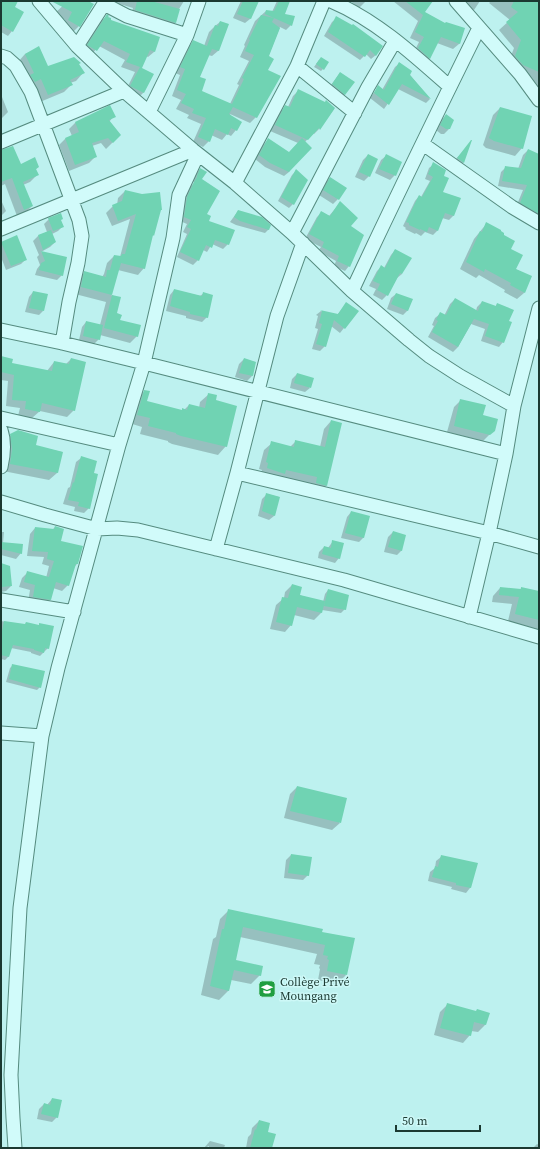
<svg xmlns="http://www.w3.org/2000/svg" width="540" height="1149" viewBox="0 0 540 1149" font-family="'Source Serif 4',serif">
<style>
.shadow{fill:#0003}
.building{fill:#70d3b3}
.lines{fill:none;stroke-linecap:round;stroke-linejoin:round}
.minor-casing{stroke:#558b7f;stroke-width:15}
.minor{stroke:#d1fbfa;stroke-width:13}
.labels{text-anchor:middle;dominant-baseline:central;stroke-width:3;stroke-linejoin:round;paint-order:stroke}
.poi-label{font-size:12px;fill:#1b3931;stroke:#cdf8f7;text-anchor:start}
</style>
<rect width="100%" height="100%" fill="#bdf1ef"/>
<path class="shadow" d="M1 1H17L13 8 12 31 8 36 1 32Z
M68 1H86L79 26 72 33 61 28 65 20 54 14Z
M113 1H184L179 9 175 23 171 27 131 15 133 8 113 2Z
M241 1H258L250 19 245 23 233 18Z
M277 1H289L283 14 291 25 286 30 280 27 268 57 267 70 256 117 250 123 230 114 236 130 231 136 227 134 222 140 211 135 209 141 203 147 193 142 201 124 187 118 189 115 176 109 181 100 172 96 180 75 175 73 188 47 193 42 204 46 209 32 215 26 220 22 228 25 218 51 212 56 208 55 198 77 201 92 230 104 239 85 237 84 249 61 240 57 245 46 244 45 255 21 266 11 272 12Z
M350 1H366L359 8Z
M393 1H431L424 12 445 24 464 29 459 44 453 49 437 43 430 58 424 63 413 54 419 42 410 38 418 21Z
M463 1H480L474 10 462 3Z
M491 1H539V101L508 64 514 48 499 30 510 20 489 3Z
M107 16 109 20 159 38 154 52 148 57 146 56 141 67 144 92 138 98 125 92 135 72 121 67 125 60 99 46 90 56 82 51 101 21Z
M337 18 376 55 371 59 366 54 360 60 324 36 332 22Z
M38 48 47 67 78 64 83 73 76 81 70 83 71 85 64 92 40 102 18 62 25 54Z
M319 60 323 69 321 71 314 67Z
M400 63 430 99 426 103 398 89 384 109 370 98 378 87 382 90 395 67Z
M340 73 345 94 340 99 328 89Z
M298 91 334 109 319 129 314 134 313 133 305 142 289 172 284 176 265 167 255 159 264 144 268 140 289 153 298 143 270 131 280 112 286 106 288 107 293 96Z
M2 97 8 112 1 119V98Z
M110 107 114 116 109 122 120 135 106 149 101 143 92 146 96 156 89 163 69 171 59 145 65 139 72 136 69 129 75 123Z
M500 108 522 148 515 156 486 148 483 145 493 115Z
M446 115 449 129 444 134H441L436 130 441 120Z
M470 144 463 163 460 167 453 162Z
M528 150 539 155V221L516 207 523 190 498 186 501 172 506 167 518 169 523 155Z
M1 151 20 165 38 167 35 170 37 175 30 182 23 185 32 206 25 213 17 216 5 184 1 186Z
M368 155 369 176 364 181 355 177 363 160Z
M386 156 395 175 390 180 375 173 381 160Z
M434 164 442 192 454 215 449 220 442 218 437 231 433 235 425 232 421 236 416 233 415 234 405 229 406 228 403 226 415 201 419 196 421 197 430 181 425 179 429 168Z
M200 169 207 221 228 244 223 249 212 244 207 252 203 250 198 260 193 265 177 257 187 234 183 232 187 224 180 221 183 203 190 187 194 183 193 181 196 174Z
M296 171 293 204 289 208 278 201 292 175Z
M330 178 338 199 333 204 319 195 325 183Z
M125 191 153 235 151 237 144 268 138 275 118 270 111 295 120 298 116 314 119 320 137 336 130 343 100 335 99 339 94 344 79 340 82 327 86 322 100 325 106 302 75 294 78 279 85 272 102 277 104 274 107 263 114 256 120 257 130 219 112 226 106 213 113 206 117 205 118 198Z
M1 200 6 211 1 216Z
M340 203 350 226 349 266 345 271 334 266 336 261 318 251 321 247 305 239 317 217 322 212 329 216Z
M238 211 269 229 265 233 236 225 230 222Z
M49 219 60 220 63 226 58 231 52 234 55 242 50 247 41 252 66 258 62 275 57 280 35 275 37 269 40 265 37 257 39 255 33 241 38 236 47 232 44 224Z
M487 223 509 249 515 269 531 277 524 293 517 299 504 292 505 290 479 275 476 278 460 269 474 239Z
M2 243 26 259 21 264 6 270 1 257Z
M395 250 402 274 397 278 387 295 382 300 373 295 376 289 369 286 377 271 381 267 384 268 391 255Z
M174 290 200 296 204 293 207 317 202 322 186 318V316L166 311 170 295Z
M33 292 43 311 39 315 25 312 29 297Z
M396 294 408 310 403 315 387 309 391 298Z
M455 299 476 311 477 307 482 302 495 307 497 304 508 322 503 342 499 347 481 341 485 329 471 324 458 347 453 352 428 337 434 326 432 325 435 318 440 314 444 316 450 304Z
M347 303 344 328 340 333 331 326 325 346 320 351 312 349 318 329 315 328 318 316 316 315 321 311 337 315Z
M1 357 11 364 47 371 54 362 66 364 71 359 74 410 67 417 40 411 32 418 18 416 20 408 6 406 8 381 1 380Z
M244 359 255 362 252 376 247 381 235 377 239 364Z
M297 374 310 388 305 392 290 388 292 379Z
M145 391 146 402 181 411 184 410 189 405 199 408 200 402 209 394 214 401 226 446 218 455 172 444 168 442V441L140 434 142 427 129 423 136 399Z
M461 400 482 416 494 430 483 441 447 432 454 407Z
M331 421 326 486 319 493 260 475 262 470 259 469 264 450 272 443 290 447 296 441 320 447 324 429Z
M11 435 35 446 62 452 57 473 49 480 3 471V443Z
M81 458 93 474 89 508 84 513 74 511 75 507 63 504 68 488 70 487 76 462Z
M267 494 279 497 274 516 269 520 258 516 262 499Z
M351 512 364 537 359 542 341 538 347 517Z
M55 527 60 541 77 564 74 567 68 585 62 591 53 588 50 600 45 605 28 602 30 590 19 587 22 578 28 572 46 578 49 566 42 564 44 557 27 556 30 534 35 528 52 530Z
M1 532H4L3 543 21 553 16 559 1 555Z
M393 532 402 550 397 555 384 552 388 537Z
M333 541 339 558 335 563 318 558 319 552 324 547 328 548Z
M1 564 11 586 6 591 1 592Z
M292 585 299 595 323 602 325 594 328 590 345 609 341 613 322 610 321 613 314 620 294 615 291 625 285 632 270 629 276 605 284 598 285 592Z
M500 588 520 590 521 588 539 592V631L529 629 530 627 508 621 512 604 492 602 493 596Z
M1 621 24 625 38 626 48 648 40 656 31 653V652L11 648 8 657 5 660 1 659Z
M13 665 40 687 37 690 6 682 10 668Z
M297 787 340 823 332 830 284 818 290 794Z
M291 855 308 875 303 880 284 878 286 860Z
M441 857 476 864 470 888 466 893 451 889 452 887 428 881 430 872 435 868 436 861Z
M229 910 321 933 346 975 337 984 318 980 320 969 319 968 320 965 314 964 317 954 240 937 235 961 260 975 251 984 231 980 229 990 219 1000 201 995 213 939 216 937 220 919Z
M447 1005 476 1012 489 1013 485 1025 478 1032 471 1031 470 1035 463 1043 434 1035 440 1012Z
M52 1099 57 1117 52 1122 37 1119 39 1109 44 1104 47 1105Z
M259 1121 267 1133 271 1148H246L248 1137 251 1134 252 1128Z
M210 1141 225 1145 224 1148H209V1146L204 1148Z
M537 1144 539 1145V1148H533Z"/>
<path class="building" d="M1 1H18L15 7 24 12 13 32 1 25Z
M51 1H88L94 4 80 27 68 20 72 12Z
M137 1H151L180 9 176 23 135 10Z
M243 1H259L251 19 237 14Z
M279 1H290L285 14 295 16 292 26 265 14 266 10 274 11Z
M405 1H433L425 12 445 23 446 22 465 28 460 44 441 37 430 59 429 58 418 48 424 37 415 32 423 15Z
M514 1H539V72L523 65 515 56 521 40 506 22 518 12 511 7Z
M107 14 109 16 108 17 111 18V20L160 37 155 52 150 50 142 68 140 67 154 74 144 93 130 86 140 67 126 62 130 54 104 41 97 51 87 45Z
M261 15 274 18 272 22 280 28 269 56 274 59 268 70 281 76 257 118 233 107 229 114 242 122 237 131 231 128 228 135 215 129 210 142 198 137 206 118 192 113 194 109 181 103 186 94 177 90 185 69 180 67 193 40 207 46 215 25 218 26 220 21 229 24 219 51 212 49 200 77 206 79 202 91 232 104 244 79 242 78 254 55 245 51 250 40 249 39Z
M336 16 352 25 353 24 383 46 376 56 370 50 365 57 328 32Z
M39 46 48 66 74 57 81 63 79 64 85 73 70 80 73 85 48 95 41 79 35 82 30 75 34 73 25 54Z
M321 57 329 62 324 70 316 64Z
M399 62 412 71 410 75 431 99 402 84 389 105 374 93 378 85 384 90Z
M340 72 355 82 345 95 332 84Z
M298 89 325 102 326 100 335 108 320 130 319 128 308 140 275 125 285 105 290 107Z
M110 105 116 117 109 120 121 135 113 143 108 138 92 143 97 157 75 165 65 138 79 132 75 122Z
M500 107 532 116 523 149 494 141 489 138Z
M446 114 454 120 450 129H446L440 125Z
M268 138 289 152 302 138 312 148 289 172 270 163 259 155Z
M471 140H472L464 163 457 158Z
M13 146 21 164 35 157 39 167 36 169 39 175 23 182 33 206 24 210 12 178 1 182V150Z
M528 149 539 154V214L520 203 527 185 502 181 505 166 521 168Z
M368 154 378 159 370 177 359 172Z
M386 154 402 162 396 176 379 169Z
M433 162 446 170 444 176 449 178 443 192 461 198 454 216 445 213 438 231 429 227 427 232 420 229V230L409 225V223L406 222 419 195 422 197 433 177 428 174Z
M200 168 207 172 202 179 220 191 207 214 211 216 209 221 235 230 229 245 215 240 212 248 206 245 199 261 180 252 191 229 187 227 191 220 184 217 187 197 194 182 197 177V176Z
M296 169 308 180 294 205 281 197Z
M330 177 347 188 339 200 323 190Z
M125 190 142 194 160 192 162 210H161L154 236 153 235 145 269 121 263 112 295 121 297 117 313 122 315 120 320 141 325 138 337 104 328 112 295 81 287 84 271 106 277 107 270H110L114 255 121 256 122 254H125L136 214 118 221 112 205 122 201Z
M340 201 358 218 351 226 364 235 350 267 337 261 339 256 322 247 324 242 309 234 321 211 330 216Z
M238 210 262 217 271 225 269 230 240 221 234 217Z
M61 213 63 219 61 220 64 227 53 231 48 218Z
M486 222 501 230V231L504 233V235L515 241 511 249 523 255 516 269 532 276 525 293 510 285 511 283 485 269 484 272 466 262 480 231 482 232Z
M51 230 56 242 43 250 38 235Z
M17 235 27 260 11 266 1 242Z
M395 249 412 258 402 274 400 273 388 296 377 290 380 284 373 281 381 265 385 268Z
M41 251 67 257 63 276 39 270 41 263 45 261Z
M174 289 202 296 203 292 213 295 208 318 190 314V312L170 306Z
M33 291 48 294 44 311 29 308Z
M396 293 413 299 408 311 391 304Z
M455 298 478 311 482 301 496 306 497 303 514 310 509 321 512 322 504 343 485 336 489 324 474 319 458 347 432 332 438 321 436 320 440 312 446 315Z
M346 302 359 311 345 329 334 320 326 347 316 344 322 324 319 323 322 311 320 310 338 314Z
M86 321 103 325 100 340 83 336Z
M1 356 13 359 12 363 52 371 54 361 69 364 71 358 86 362 75 411 42 403 40 412 25 409 26 401 12 400 14 375 1 372Z
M244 358 256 362 253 376 239 373Z
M297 373 314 378 311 388 294 383Z
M144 390 150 391 147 401 182 410V408L187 410 189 404 205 408 208 393 217 395 216 400 237 406 227 447 181 436 176 434V433L148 426 150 418 137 415Z
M460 399 486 405 483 415 498 419 495 431 490 435 454 426Z
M331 420 342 423 327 486 316 483 317 477 286 470 285 474 267 468 268 463 266 462 271 441 294 447 295 440 325 447Z
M18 430 38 436 36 445 63 452 58 473 10 464 12 449 10 434Z
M81 456 97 461 94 473 98 474 90 509 78 506 79 502 68 500 73 482 74 483Z
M266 493 280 497 275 516 262 511Z
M351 511 370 516 364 538 345 533Z
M55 526 64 529 61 541 83 546 78 564H76L69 586 56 582 51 600 33 597 35 585 24 582 27 571 49 577 54 561 47 559 48 552 32 551 35 527 54 529Z
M393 531 406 535 402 551 388 547Z
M332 540 344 543 340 559 322 554 324 546 331 548Z
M1 542 23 544 22 554 1 549Z
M1 563 10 566 12 586 1 587Z
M292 584 302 587 300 595 325 601 322 613 297 607 292 626 276 622 282 597 288 598Z
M500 587 521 589V587L539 591V620L515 614 519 597 499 595Z
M328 589 349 595 346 610 324 606Z
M4 621 25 624 26 622 39 625V623L54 626 49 649 45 648 44 653 34 650V649L13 645 9 657 1 655V636Z
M12 664 45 671 41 688 9 679Z
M297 786 347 798 341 823 290 811Z
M291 854 312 857 309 876 288 873Z
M441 855 478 863 471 888 456 885V883L432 877 435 866 438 867Z
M228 909 323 929 322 932 355 938 347 975 327 971 329 960 327 959 328 956 323 955 325 945 243 927 236 960 263 966 261 976 234 970 229 991 210 986 222 929H224Z
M447 1003 476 1011 477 1009 490 1013 486 1025 474 1022 471 1036 440 1028Z
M52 1098 62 1100 58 1118 41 1114 44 1103 50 1105Z
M259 1120 270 1123 268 1132 276 1134 272 1148H250L255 1129 256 1130Z"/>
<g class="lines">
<defs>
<path id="minor" d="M39 1 77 46 124 91 193 150 235 183 292 233 352 291 409 340 429 356 460 376 514 406
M105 1 104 4 127 16 187 35
M331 1C376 20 414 55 450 87
M456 1 520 74 539 100
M77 46 104 4
M1 56 7 58 16 66 31 92 79 220 82 236 78 263 69 302 62 343
M297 66 355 113
M149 112 187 35 199 1
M1 142 124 91
M423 144 512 207 539 223
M235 183 297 66 324 1
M1 229 193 150
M292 233 368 87 395 41
M352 291C393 203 436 115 479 28
M1 330 62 343 144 363 506 454
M1 418 119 445
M1 430C5 442 4 454 1 467
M237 473 489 533 539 547
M1 502 45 515 97 529 117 528 138 530 344 580 539 637
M216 549 237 473 277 316 303 243
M1 600 74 612
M469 617 489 533 506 454 514 406 539 308
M1 733 42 736
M15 1148 13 1118 11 1075 20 908 42 736 58 668 119 445 144 363 173 238 179 195 198 154"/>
</defs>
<use href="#minor" class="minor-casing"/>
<use href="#minor" class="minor"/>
</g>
<defs>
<symbol id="school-square" viewBox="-11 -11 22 22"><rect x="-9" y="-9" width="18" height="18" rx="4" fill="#209e40" stroke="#cdf8f7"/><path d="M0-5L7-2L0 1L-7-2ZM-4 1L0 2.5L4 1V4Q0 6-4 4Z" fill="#fff"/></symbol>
</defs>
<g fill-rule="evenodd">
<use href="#school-square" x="257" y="979" width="20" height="20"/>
</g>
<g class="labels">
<g class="poi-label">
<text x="280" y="982">Collège Privé<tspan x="280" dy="14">Moungang</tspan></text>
</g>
</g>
<rect width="540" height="1149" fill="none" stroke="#1b3931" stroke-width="4"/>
<path d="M396 1125v6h84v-6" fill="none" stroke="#1b3931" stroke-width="2"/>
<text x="402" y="1125" font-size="12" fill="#1b3931" stroke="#cdf8f7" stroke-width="3" paint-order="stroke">50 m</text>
</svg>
